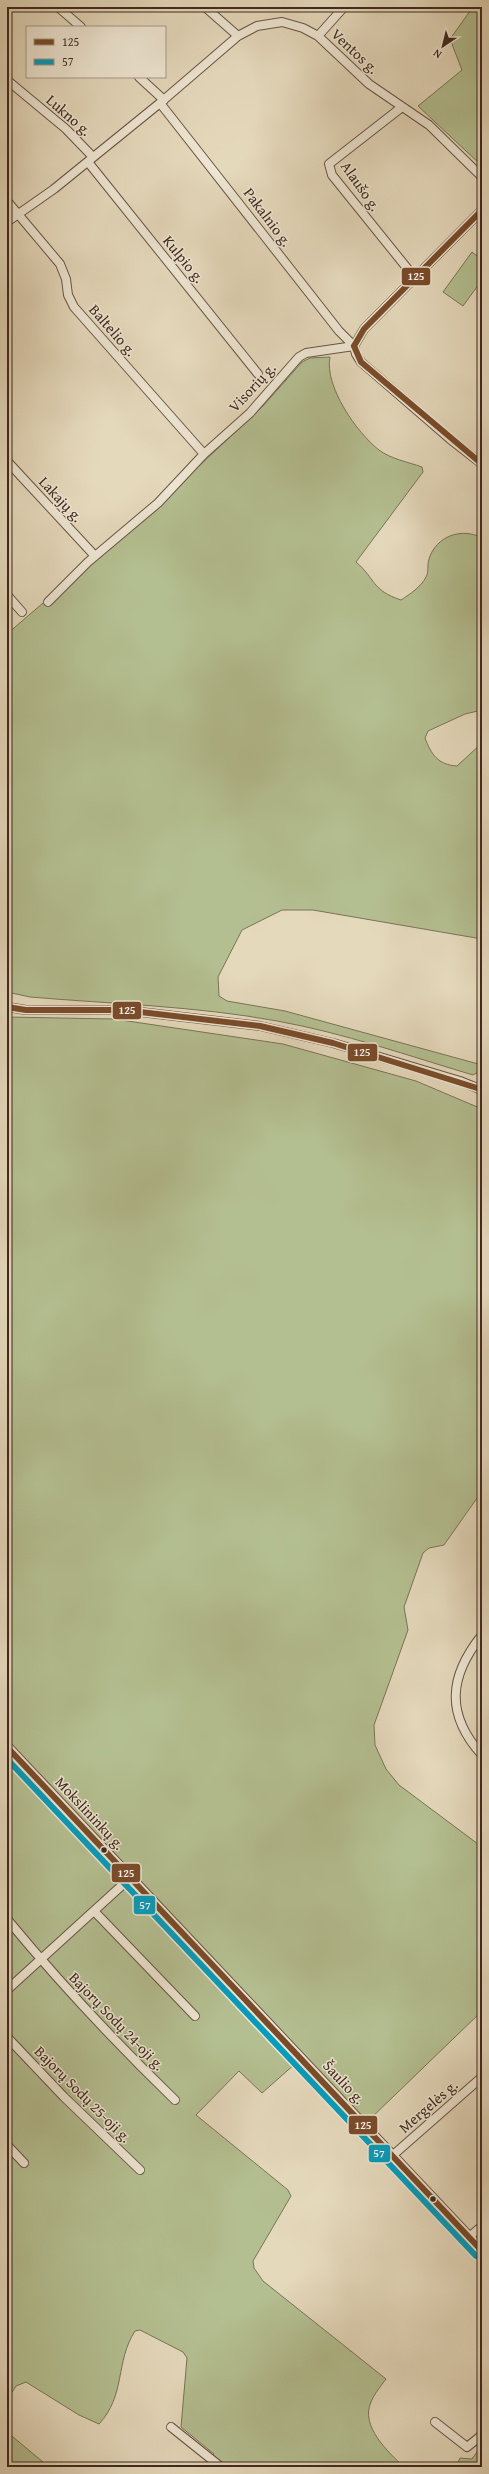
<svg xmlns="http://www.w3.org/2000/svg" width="489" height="2474" viewBox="0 0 489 2474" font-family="'Gentium Book Plus',serif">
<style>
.green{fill:#b4bf91;stroke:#7a7458}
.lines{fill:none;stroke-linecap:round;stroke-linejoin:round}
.minor-casing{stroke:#685546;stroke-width:10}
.tertiary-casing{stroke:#685546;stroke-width:12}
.minor{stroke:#eee6d3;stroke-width:8}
.tertiary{stroke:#eee6d3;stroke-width:10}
.bus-1-casing{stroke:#eee6d3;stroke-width:9}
.bus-2-casing{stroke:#eee6d3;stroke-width:9}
.bus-1{stroke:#7a4b2a;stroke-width:6}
.bus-2{stroke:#069cbc;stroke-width:6}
.bus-dot{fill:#3f291e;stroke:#eee6d3;stroke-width:1.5}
.labels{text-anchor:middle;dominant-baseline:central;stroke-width:3;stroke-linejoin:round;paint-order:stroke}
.street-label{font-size:15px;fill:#3f291e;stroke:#eee6d3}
.line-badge{stroke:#eee6d3;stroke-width:1.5}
.badge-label{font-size:11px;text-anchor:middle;font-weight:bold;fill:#fff}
</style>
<rect width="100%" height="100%" fill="#e5d9bc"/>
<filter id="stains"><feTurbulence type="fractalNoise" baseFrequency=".005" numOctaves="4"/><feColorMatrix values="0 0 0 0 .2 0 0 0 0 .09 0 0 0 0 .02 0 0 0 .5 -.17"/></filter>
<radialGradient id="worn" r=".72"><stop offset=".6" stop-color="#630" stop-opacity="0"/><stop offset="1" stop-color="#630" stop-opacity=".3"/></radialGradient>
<path class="green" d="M473 7H482V166L418 106 462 70 450 39Z
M472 252 482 260V280L463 306 443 292Z
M330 357C324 386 357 433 379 450 391 459 408 462 422 467L423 472 356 562C376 579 371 590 401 600 410 594 421 587 426 577 429 572 427 565 429 559 436 536 462 527 482 538V710L465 714 428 731 425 738C431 754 438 765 457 766L482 743V939L313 910H282L242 930 218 977 219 996 227 1001 285 1011 482 1065V1070L473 1075C409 1056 344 1033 277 1021 196 1006 112 1004 30 997L7 992V634L167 496 263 406 302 362 310 358Z
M7 1017 114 1019 283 1044 416 1081 482 1109V1491L444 1545 429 1548 423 1553 404 1607 408 1630 374 1725 375 1745 386 1769 399 1785 482 1847V2011L367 2122 304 2056 262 2093 239 2071 196 2115 288 2190 291 2196 253 2261 254 2268 263 2281 386 2379C381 2386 374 2394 371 2402 360 2426 388 2452 404 2467H204L214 2454 181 2427 187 2358 183 2352 140 2330 135 2331C115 2362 126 2395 99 2424L79 2415 26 2382 16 2386 7 2400Z
M7 2432 49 2467H7Z
M482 2445V2467H449L447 2464H457L460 2458 472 2459Z"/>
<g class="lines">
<defs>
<path id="minor" d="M58 7 81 27
M205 7 238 36
M318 36 344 7
M139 77 164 100
M7 80 66 129 93 157
M160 103 339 331 354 346
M402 107 329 164 332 175 415 278
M88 162 258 374
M7 201 60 264 66 279 68 295 74 307 204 454
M7 222 54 189 160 103 238 36 257 26 282 22 303 28 318 36 369 84 429 125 482 177
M354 346 364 329 482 210
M354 346 356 354 361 362 450 439 482 464
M7 461 95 556
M7 595 22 612
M48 602 88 562 158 503 204 454 250 413 299 357 306 353 354 346
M7 1007 26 1010H123L260 1026 333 1043 460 1081 482 1090
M482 1635C449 1676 445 1714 482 1755
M94 1911 195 2016
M7 1919C60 1983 115 2042 175 2100
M7 1990 130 1878
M7 2037 64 2097 140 2170
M7 2145 24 2163
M392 2156 482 2077
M469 2237 482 2226
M435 2422 467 2447 482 2435
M171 2427 221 2467"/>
<path id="tertiary" d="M7 1747 482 2251"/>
</defs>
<use href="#minor" class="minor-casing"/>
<use href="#tertiary" class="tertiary-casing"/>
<use href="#minor" class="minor"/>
<use href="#tertiary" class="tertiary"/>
<defs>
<path id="bus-1" d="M354 346 364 329 482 210
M354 346 361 362 482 464
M7 1007 26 1010H123L260 1026 333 1043 477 1088
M7 1747 482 2251"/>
<path id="bus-2" d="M7 1759 476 2256"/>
</defs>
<use href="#bus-1" class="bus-1-casing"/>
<use href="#bus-2" class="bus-2-casing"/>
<use href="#bus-1" class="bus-1"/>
<use href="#bus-2" class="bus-2"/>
</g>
<g class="bus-dot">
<circle cx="104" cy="1850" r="3.5"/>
<circle cx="433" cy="2199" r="3.5"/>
</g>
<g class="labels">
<g class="street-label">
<text transform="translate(355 51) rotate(43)">Ventos g.</text>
<text transform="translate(69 115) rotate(41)">Lukno g.</text>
<text transform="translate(361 186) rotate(55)">Alaušo g.</text>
<text transform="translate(268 217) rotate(53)">Pakalnio g.</text>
<text transform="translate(184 259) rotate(51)">Kulpio g.</text>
<text transform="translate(113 330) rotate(49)">Baltelio g.</text>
<text transform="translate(252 387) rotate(-47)">Visorių g.</text>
<text transform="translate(61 499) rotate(47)">Lakajų g.</text>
<text transform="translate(90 1813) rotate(47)">Mokslininkų g.</text>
<text transform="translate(117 2021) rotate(46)">Bajorų Sodų 24-oji g.</text>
<text transform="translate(344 2082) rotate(47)">Šaulio g.</text>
<text transform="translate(83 2094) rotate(45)">Bajorų Sodų 25-oji g.</text>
<text transform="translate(428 2106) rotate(-41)">Mergelės g.</text>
</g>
</g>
<g class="line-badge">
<rect x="401" y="267" width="30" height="19" rx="4" fill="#7a4b2a"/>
<rect x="112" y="1001" width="30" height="19" rx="4" fill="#7a4b2a"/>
<rect x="347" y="1043" width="31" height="19" rx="4" fill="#7a4b2a"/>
<rect x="111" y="1863" width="30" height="20" rx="4" fill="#7a4b2a"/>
<rect x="133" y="1895" width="23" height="20" rx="4" fill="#069cbc"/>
<rect x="348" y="2115" width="30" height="20" rx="4" fill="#7a4b2a"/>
<rect x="368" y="2144" width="23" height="19" rx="4" fill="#069cbc"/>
</g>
<g class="badge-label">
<text x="416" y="280">125</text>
<text x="127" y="1014">125</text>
<text x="362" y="1056">125</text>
<text x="126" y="1877">125</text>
<text x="145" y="1909">57</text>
<text x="363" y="2129">125</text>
<text x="379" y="2157">57</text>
</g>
<rect width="489" height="2474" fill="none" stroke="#e5d9bc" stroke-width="24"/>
<rect x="8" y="8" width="473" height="2458" fill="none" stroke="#3f291e" stroke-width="2"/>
<rect x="12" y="12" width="465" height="2450" fill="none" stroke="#3f291e"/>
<rect x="26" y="26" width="140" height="52" fill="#eee6d3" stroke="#a89a8b"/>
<rect x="34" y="39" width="20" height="6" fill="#7a4b2a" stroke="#a89a8b"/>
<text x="62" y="46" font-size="12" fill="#3f291e">125</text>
<rect x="34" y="59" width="20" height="6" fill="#069cbc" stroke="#a89a8b"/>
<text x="62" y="66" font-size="12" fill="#3f291e">57</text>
<g transform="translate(443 46) rotate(215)" stroke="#eee6d3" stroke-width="3" paint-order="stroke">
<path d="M0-3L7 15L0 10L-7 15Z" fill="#3f291e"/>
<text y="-6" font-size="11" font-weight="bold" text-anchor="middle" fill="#3f291e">N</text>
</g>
<rect width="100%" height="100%" filter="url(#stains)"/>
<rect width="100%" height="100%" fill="url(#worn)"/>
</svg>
